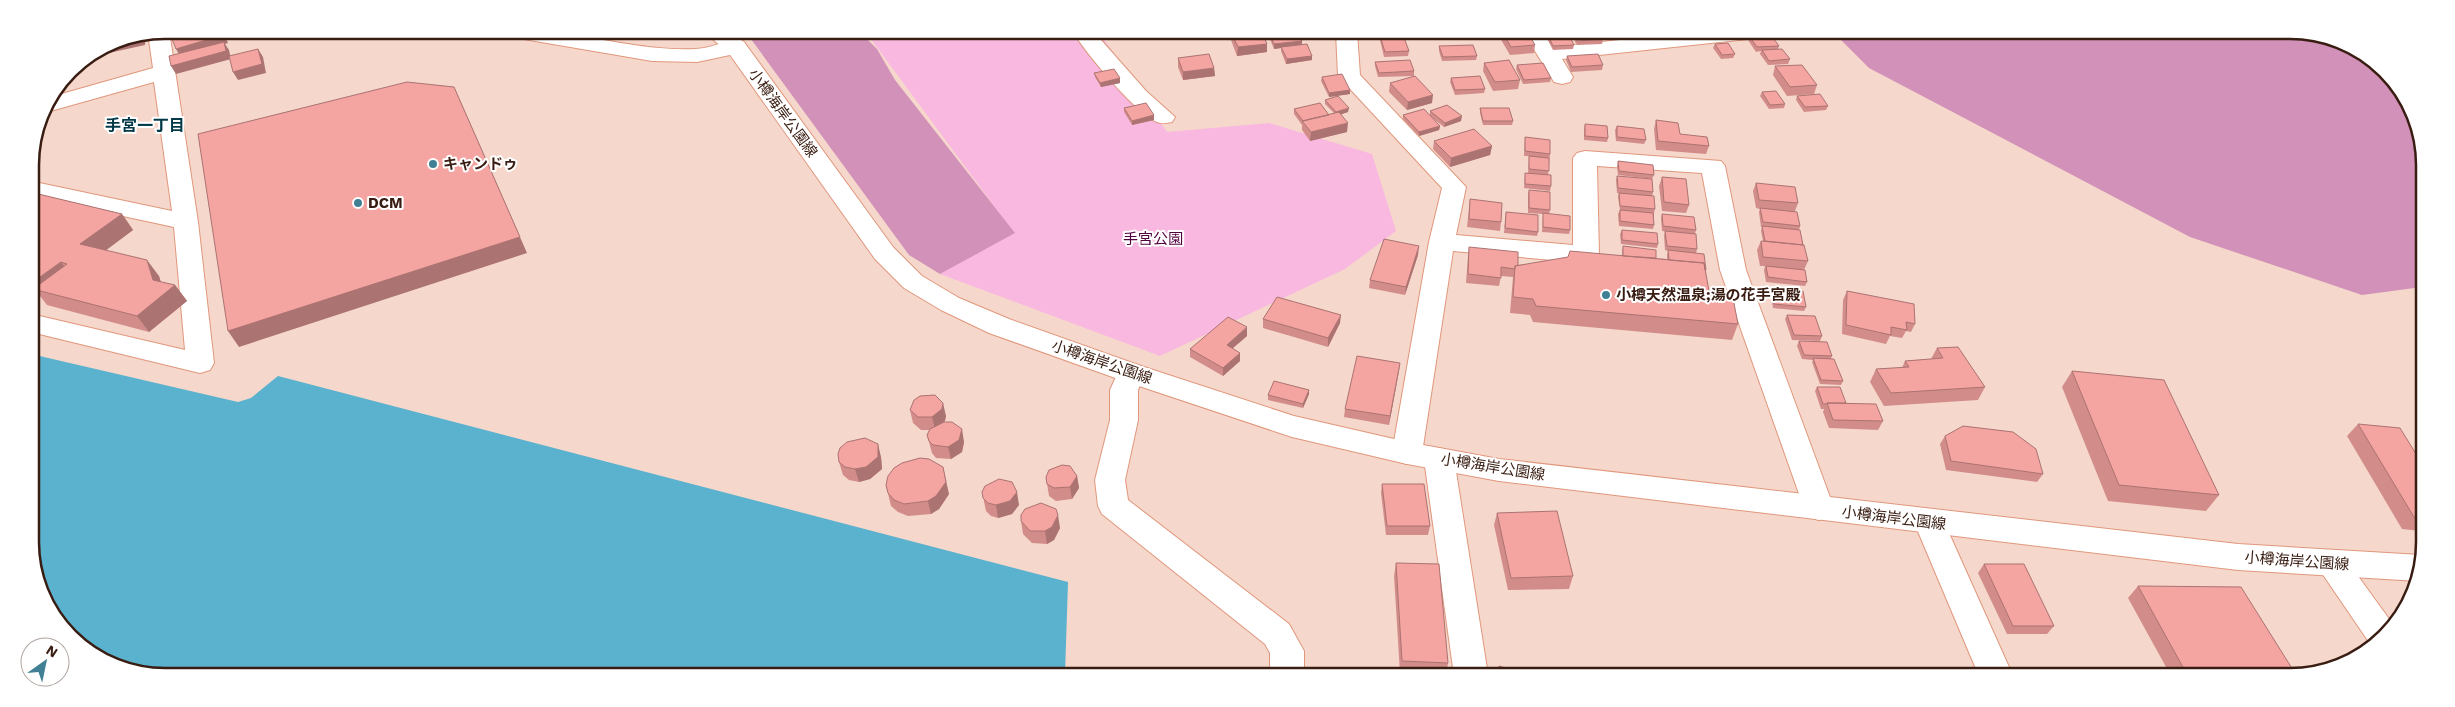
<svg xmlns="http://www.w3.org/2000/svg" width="2455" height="707" viewBox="0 0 2455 707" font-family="'Work Sans','Noto Sans JP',sans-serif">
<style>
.green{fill:#f8b8e0}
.forest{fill:#d191b9}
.water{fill:#5ab2ce}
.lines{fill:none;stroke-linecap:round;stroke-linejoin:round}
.minor-casing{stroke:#e0977c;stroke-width:2}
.major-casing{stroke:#e0977c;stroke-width:2}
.minor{fill:#fff;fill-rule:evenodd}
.major{fill:#fff;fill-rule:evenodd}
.wall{fill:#d28d8a}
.shaded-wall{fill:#ab7371}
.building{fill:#f4a4a1;stroke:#ab7371}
.poi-dot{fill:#418094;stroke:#fff;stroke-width:2}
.labels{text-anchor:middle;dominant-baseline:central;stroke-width:4;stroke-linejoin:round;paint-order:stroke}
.street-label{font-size:15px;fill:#391d12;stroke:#fff}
.poi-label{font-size:15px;font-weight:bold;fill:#391d12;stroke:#fff;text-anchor:start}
.park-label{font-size:15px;fill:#51023e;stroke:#fff}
.neighbourhood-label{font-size:16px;font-weight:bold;fill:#003847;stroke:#fff}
.rim{fill:none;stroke:#391d12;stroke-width:2.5}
</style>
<rect width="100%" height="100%" fill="#f6d7cb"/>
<path class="green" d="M865 31 1099 32 1167 132 1269 123 1372 154 1396 231 1345 269 1160 356 940 274 1014 233Z"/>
<path class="forest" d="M741 31H859L877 49 895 80 1015 233 940 274 909 255 748 35Z
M1835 34 2325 35 2386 70 2422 139V170L2416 173 2422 197V287L2362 295 2190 237 1869 68Z"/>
<path class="water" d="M31 354 238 402 251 398 278 376 1068 582 1065 674 130 672 69 637 33 568Z"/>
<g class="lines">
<defs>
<path id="minor" d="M165 30 169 31 198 222 214 363 210 370 200 373 31 332V314L185 350 174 227 30 196V181L172 211 154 82 54 110 42 111 51 97 153 68 148 33Z
M501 31C567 26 630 52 695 49 711 49 727 38 744 42L747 47 744 52 697 62 652 61 512 37 505 35Z
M1073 32H1094L1146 91 1175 117 1172 122C1167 123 1162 124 1157 122 1135 113 1086 53 1073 32Z
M1336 32H1357L1360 75 1466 187 1456 235 1573 245V158L1577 153 1585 151 1721 161 1725 166 1746 270 1834 508 1830 517 1819 520 1808 517 1804 508 1720 270 1702 173 1597 166 1599 255 1595 261 1586 263 1453 251 1422 453 1417 461 1407 464 1397 461 1392 453 1429 242 1442 188 1338 76Z
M1524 33H1545L1554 47 1686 33H1758L1755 37 1748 39 1562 59 1573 77 1570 82 1562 84 1554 82Z
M1131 363 1141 366 1145 373 1138 390V420L1125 480 1128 500 1289 624 1304 651V675H1270V653L1265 644 1102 514 1098 506 1095 480 1110 420V390L1121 366Z
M1439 448 1449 451 1454 459 1488 675H1454L1424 459 1429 451Z
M1929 510 1940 513 1944 522 2013 676H1979L1914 522 1918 513Z
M2331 550 2342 554 2392 623 2379 644 2373 648 2315 563 2320 554Z"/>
<path id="major" d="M703 31H727L744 42 893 247 922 276 959 298 1009 319 1141 366 1294 416 1407 442 1499 459 2238 544 2421 555 2420 577 2418 581 2238 570 1499 481 1407 464 1292 437 1121 380 989 333 941 310 904 288 875 259 728 52Z"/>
</defs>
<use href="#minor" class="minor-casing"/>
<use href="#major" class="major-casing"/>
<use href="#minor" class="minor"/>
<use href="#major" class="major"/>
</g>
<path class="wall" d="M1180 32H1201L1200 37H1180Z
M1231 32 1267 44V52L1237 56 1231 40Z
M1269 32 1302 41V44L1312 56V60L1286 64 1281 51V48L1274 49 1269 37Z
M1316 32H1325L1326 40H1320Z
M1375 33H1403V35L1376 36Z
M1501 33H1528L1535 45 1534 53 1510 55 1500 38Z
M1544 33H1568L1574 45 1573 49 1553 50Z
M1570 33H1599L1603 39 1602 44 1577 45Z
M1614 33H1639L1615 35Z
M1380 36 1409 51 1408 56 1384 57 1380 40Z
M1749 36 1779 46 1778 49 1790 59 1788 64 1768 65 1760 54 1761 51 1756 52 1748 40Z
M1715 44 1735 54 1733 58 1721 59 1713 48Z
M1439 46 1477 56 1476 60 1442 61 1439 51Z
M1567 56 1603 65 1602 70 1571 72 1566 60Z
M1178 58 1214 68 1215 76 1183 80 1178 67Z
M1375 62 1414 71V76L1378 77 1375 66Z
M1484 63 1520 80 1518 89 1493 91 1483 71Z
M1517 65 1551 78 1550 82 1523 84 1516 69Z
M1775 66 1817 85 1814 94 1787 96 1773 75Z
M1094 73 1120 83 1101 87 1095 77Z
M1322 77 1350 94 1329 97 1321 81Z
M1451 78 1485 89 1484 93 1455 95 1450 82Z
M1390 83 1432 103 1407 110 1389 92Z
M1762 92 1785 104 1784 108 1769 109 1760 96Z
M1797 96 1828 106 1826 110 1804 112 1796 100Z
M1325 100 1348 112 1341 114 1347 132 1310 141 1302 130V125L1294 114V109L1329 115 1334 113 1325 104Z
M1124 108 1154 115V120L1132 125 1124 112Z
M1480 108 1513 121 1512 125H1483L1480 113Z
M1430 111 1461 121 1444 127 1431 117 1440 126 1439 130 1419 136 1403 119V115H1430Z
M1656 120 1680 134 1709 146 1706 154 1656 150 1654 129Z
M1585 124 1608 138 1607 142 1584 140V129Z
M1617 126 1646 140 1644 144 1616 141 1615 130Z
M1525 137 1550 154 1548 175 1551 186 1550 191 1524 188 1525 173H1528L1529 156H1524Z
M1434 141 1492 146 1490 155 1450 167 1433 149Z
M1618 161 1654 175 1652 179 1618 175 1617 166Z
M1617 176 1653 192 1652 196 1655 209 1654 213V225L1653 229 1619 226 1618 214 1620 210 1618 197 1619 193H1617L1616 180Z
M1662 177 1689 205 1686 213 1662 211 1659 186Z
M1756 183 1798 203 1795 211 1800 226 1799 230 1808 261 1804 270 1807 282 1805 286 1766 282 1764 270 1765 266H1760L1757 250 1761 241H1763L1761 231 1762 227H1761L1759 212 1760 209 1756 208 1753 191Z
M1529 190 1550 210 1549 214 1570 230 1569 234 1542 232 1543 214 1528 213V194Z
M30 192 122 214 133 230 106 250 159 276 161 282 175 285 187 301 149 332 47 305 40 296 31 294Z
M1470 199 1501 222 1500 231 1467 227Z
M1506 212 1538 232 1537 236 1504 233Z
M1662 214 1696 230 1695 234 1662 231 1661 218Z
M1622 230 1658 244 1657 248 1621 244 1620 234Z
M1665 231 1697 249 1696 253 1706 270 1705 272 1709 291 1738 324 1732 340 1533 322 1530 315 1510 313 1513 277 1501 276 1499 286 1466 283 1468 256 1469 247 1518 265 1622 255V251L1623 246 1656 258 1667 259V255L1668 251 1665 250 1664 236Z
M1418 255 1405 295 1369 288 1370 280Z
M1772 288 1806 307 1804 311 1773 308 1770 292Z
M1847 291 1915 324 1911 332 1906 331 1902 338 1890 336 1886 344 1842 334 1843 300Z
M1787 315 1822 336 1820 341 1792 340 1785 319Z
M1263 319 1340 323 1328 347 1263 328Z
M1247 336 1233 348 1240 361 1223 376 1190 357V349Z
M1799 341 1832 356 1831 358 1843 381 1841 385 1820 384 1812 362 1813 360 1802 359 1797 346Z
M1937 348 1985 387 1978 400 1884 406 1870 382 1876 369 1902 368 1905 361 1931 359Z
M1400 363 1389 425 1344 417 1345 409Z
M2072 371 2219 495 2206 511 2108 501 2062 387Z
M1817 387 1846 403 1883 421 1878 430 1829 428 1823 412 1824 409H1821L1815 391Z
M1309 390V394L1303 408 1268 400V395Z
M910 410 946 416 944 422 964 442 962 452 951 459 936 458 932 453 927 435 930 430H921L913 423Z
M2358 424 2421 462V531L2402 529 2347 436Z
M1945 436 2043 474 2037 482 1946 470 1940 444Z
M881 457 882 469 870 479 859 482 849 480 843 475 839 462Z
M1077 476 1079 488 1072 499 1056 501 1049 496 1046 477Z
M1382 484 1430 526 1428 535H1386L1381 493Z
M886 485 949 494 939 509 931 514 908 516 898 512 891 506Z
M982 492 1019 505 1012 514 998 518 991 516 986 511Z
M1497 513 1573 576 1569 589 1508 590 1494 525Z
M1021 521 1060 528 1054 540 1047 544 1032 543 1023 534Z
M1396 563 1448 663 1446 675 1400 673 1394 576Z
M1984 564 2054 626 2047 634H2007L1978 573Z
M2138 586 2293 670 2286 677 2171 676 2128 598Z
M1499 666 1528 675H1497Z"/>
<path class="shaded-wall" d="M221 30H222L224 34 228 43 225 44 229 50 231 59 176 74 171 66 181 57 176 49Z
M146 34 145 45 86 58 113 40Z
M1327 35 1326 40H1320V36Z
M1302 41V45L1274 49V44Z
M1267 44V52L1237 56 1238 47Z
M258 49 263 57 266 73 238 80 233 72Z
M1312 56V60L1286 64 1287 59Z
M1214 68 1215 76 1183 80V72Z
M1120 78V83L1101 87 1100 83Z
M454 87 527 253 239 347 228 331Z
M1350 90V94L1329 97V93Z
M1433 95 1432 103 1407 110 1408 102Z
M1349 108 1348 112 1336 116V112Z
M1154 115V120L1132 125V121Z
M1462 116 1461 121 1444 127 1445 123Z
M1348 123 1347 132 1310 141 1311 132Z
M1440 126 1439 130 1419 136V132Z
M1492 146 1490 155 1450 167 1451 158Z
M122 214 133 230 93 260 80 244Z
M1419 246 1418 255 1405 295 1406 287Z
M147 260 159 276 164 294 175 285 187 301 149 332 137 316 153 280Z
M61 262 73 278 40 290 33 282Z
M1341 315 1340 323 1328 347V338Z
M1247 327V336L1227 353V345Z
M1240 353V361L1223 376V368Z
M1400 363 1399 371 1389 425 1390 416Z
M1309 390V394L1303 408V404Z
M943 403 946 416 945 421 935 429 932 417Z
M962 429 964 442 962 452 951 459 948 447Z
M878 444 881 457 882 469 870 479 859 482 855 469Z
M943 467 949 494 939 509 931 514 928 501Z
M1077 476 1079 488 1072 499 1070 487Z
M1017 492 1019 505 1012 514 998 518 996 505Z
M1058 515 1060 528 1054 540 1047 544 1045 531Z"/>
<path class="building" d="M203 30H221L223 35 176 49 172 39Z
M1180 32H1200V33Z
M1231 32H1262L1267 44 1238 47Z
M1269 32H1298L1302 41 1274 44Z
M1318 32H1325L1327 35 1320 36Z
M1503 33H1528L1535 45 1511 47Z
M1547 33H1568L1574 45 1553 46Z
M1573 33H1599L1603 39 1577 41Z
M1403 35 1409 51 1385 52 1380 36Z
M1771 35 1779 46 1757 47 1749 36Z
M224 42 226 51 171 66 169 56Z
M1728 43 1735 54 1722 55 1715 44Z
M1307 44 1312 56 1287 59 1281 47Z
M1473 45 1477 56 1443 57 1439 46Z
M258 49 262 64 233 72 229 56Z
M1782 49 1790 59 1769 61 1762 50Z
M1209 54 1214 68 1183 72 1178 58Z
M1598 54 1603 65 1572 67 1567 56Z
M1410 60 1414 71 1379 73 1375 62Z
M1509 60 1520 80 1495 82 1484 63Z
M1543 63 1551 78 1524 80 1517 65Z
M1802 65 1817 85 1790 87 1775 66Z
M1114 69 1120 78 1100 83 1094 73Z
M1342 74 1350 90 1329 93 1322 77Z
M1415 76 1433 95 1408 102 1390 83Z
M1480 76 1485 89 1455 90 1451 78Z
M407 82 454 87 520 237 228 331 198 134Z
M1776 91 1785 104 1770 105 1762 92Z
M1820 94 1828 106 1805 107 1797 96Z
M1338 96 1349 108 1336 112 1325 100Z
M1146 103 1154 115 1132 121 1124 108Z
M1320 103 1329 115 1303 121 1294 109Z
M1447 105 1462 116 1445 123 1430 111Z
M1480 108H1509L1513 121H1483Z
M1424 109 1440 126 1419 132 1403 115Z
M1339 112 1348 123 1311 132 1302 121Z
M1656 120 1678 123 1680 134 1707 137 1709 146 1658 141Z
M1585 124 1607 126 1608 138 1585 136Z
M1617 126 1644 129 1646 140 1617 137Z
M1474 129 1492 146 1451 158 1434 141Z
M1525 137 1550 140V154L1525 151Z
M1529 156 1549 158V171L1529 169Z
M1618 161 1653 165 1654 175 1619 171Z
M1525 173 1551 175V186L1525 184Z
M1617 176 1652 179 1653 192 1618 188Z
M1662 177 1686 179 1689 205 1664 202Z
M1756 183 1795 187 1798 203 1759 200Z
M1529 190 1550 192V210L1529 208Z
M30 192 122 214 80 244 147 260 153 280 175 285 137 316 33 289 67 264 61 262 33 282H31Z
M1619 193 1654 196 1655 209 1620 206Z
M1470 199 1502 203 1501 222 1469 219Z
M1760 208 1797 212 1800 226 1763 222Z
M1620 210 1653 213 1654 225 1620 221Z
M1506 212 1538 215V232L1505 228Z
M1543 213 1570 216V230L1543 227Z
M1662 214 1694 217 1696 230 1663 226Z
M1762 226 1800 230 1803 245 1765 241Z
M1622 230 1657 233 1658 244 1622 240Z
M1665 231 1696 234 1697 249 1667 246Z
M1384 239 1419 246 1406 287 1370 280Z
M1761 241 1804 245 1808 261 1763 257Z
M1623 246 1656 250V258L1623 256Z
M1469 247 1518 252V265L1515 266V269L1501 267V278L1468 274Z
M1668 250 1704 254 1706 270H1705L1704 263 1669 260Z
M1570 251 1704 263 1709 291 1732 293 1738 324 1536 306 1533 299 1513 297 1515 266 1568 257Z
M1766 266 1805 270 1807 282 1768 277Z
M1772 288 1803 291 1806 307 1774 304Z
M1847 291 1914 304 1915 324 1906 322 1907 330 1891 327V335L1846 325Z
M1277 297 1341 315 1328 338 1263 319Z
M1787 315 1815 316 1822 336 1794 335Z
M1228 317 1247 327 1227 345 1240 353 1223 368 1190 349Z
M1799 341 1827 342 1832 356 1804 355Z
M1958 347 1985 387 1891 393 1876 369 1909 367 1905 361 1943 358 1937 348Z
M1357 356 1400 363 1390 416 1345 409Z
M1813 358 1834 359 1843 381 1821 380Z
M2072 371 2164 380 2219 495 2119 485Z
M1274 381 1309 390 1303 404 1268 395Z
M1817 387H1840L1846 403H1827L1826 404H1823Z
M935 395 943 403 942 409 932 417H918L910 410 914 400 920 396Z
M1827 403 1876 404 1883 421 1833 420Z
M944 422H952L962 429 959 440 948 447 933 445 929 441 927 435 930 429Z
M2358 424 2400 428 2421 462V518L2414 517Z
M1963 426 2013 432 2036 449 2043 474 1951 461 1945 436Z
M865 438 878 444V457L866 467 855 469 845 467 839 462 838 454 840 448 847 442Z
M920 458 929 459 943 467 946 482 936 496 928 501 904 504 894 500 888 493 886 485 888 476 894 468 902 463Z
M1062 465 1070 466 1077 476 1070 487 1054 488 1047 484 1046 477 1049 470Z
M999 479 1012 482 1017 492 1010 501 996 505 988 503 983 498 982 492 985 486Z
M1382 484H1424L1430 526H1387Z
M1041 503 1056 509 1058 515 1052 527 1045 531H1030L1021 521V515L1025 509Z
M1557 511 1573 576 1511 578 1497 513Z
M1396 563 1439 564 1448 663 1402 661Z
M1984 564H2024L2054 626H2013Z
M2138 586 2241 587 2293 670 2184 669Z
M1499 666 1528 675H1501Z"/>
<g class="poi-dot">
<circle cx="433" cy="164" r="5"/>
<circle cx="358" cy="203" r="5"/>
<circle cx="1606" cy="295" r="5"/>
</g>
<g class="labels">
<g class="street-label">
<text transform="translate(783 113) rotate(54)">小樽海岸公園線</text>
<text transform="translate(1102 362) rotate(19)">小樽海岸公園線</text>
<text transform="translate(1493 467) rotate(9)">小樽海岸公園線</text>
<text transform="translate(1894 518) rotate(7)">小樽海岸公園線</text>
<text transform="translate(2297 561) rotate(4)">小樽海岸公園線</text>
</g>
<g class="poi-label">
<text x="443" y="164">キャンドゥ</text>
<text x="368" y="203">DCM</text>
<text x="1616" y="295">小樽天然温泉;湯の花手宮殿</text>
</g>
<g class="park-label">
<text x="1153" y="239">手宮公園</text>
</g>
<g class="neighbourhood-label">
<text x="145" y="125">手宮一丁目</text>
</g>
</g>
<path d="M0 0H2455V707H0ZM165 39H2290A126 126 0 0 1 2416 165V542A126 126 0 0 1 2290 668H165A126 126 0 0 1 39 542V165A126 126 0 0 1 165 39Z" fill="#fff" fill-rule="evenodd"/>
<path class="rim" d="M165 39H2290A126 126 0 0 1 2416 165V542A126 126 0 0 1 2290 668H165A126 126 0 0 1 39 542V165A126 126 0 0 1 165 39Z"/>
<g transform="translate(45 662) rotate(33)"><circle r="24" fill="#ffffff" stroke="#b0a5a0"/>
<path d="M0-4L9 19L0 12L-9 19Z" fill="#418094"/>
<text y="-8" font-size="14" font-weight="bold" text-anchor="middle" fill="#391d12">N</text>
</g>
</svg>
